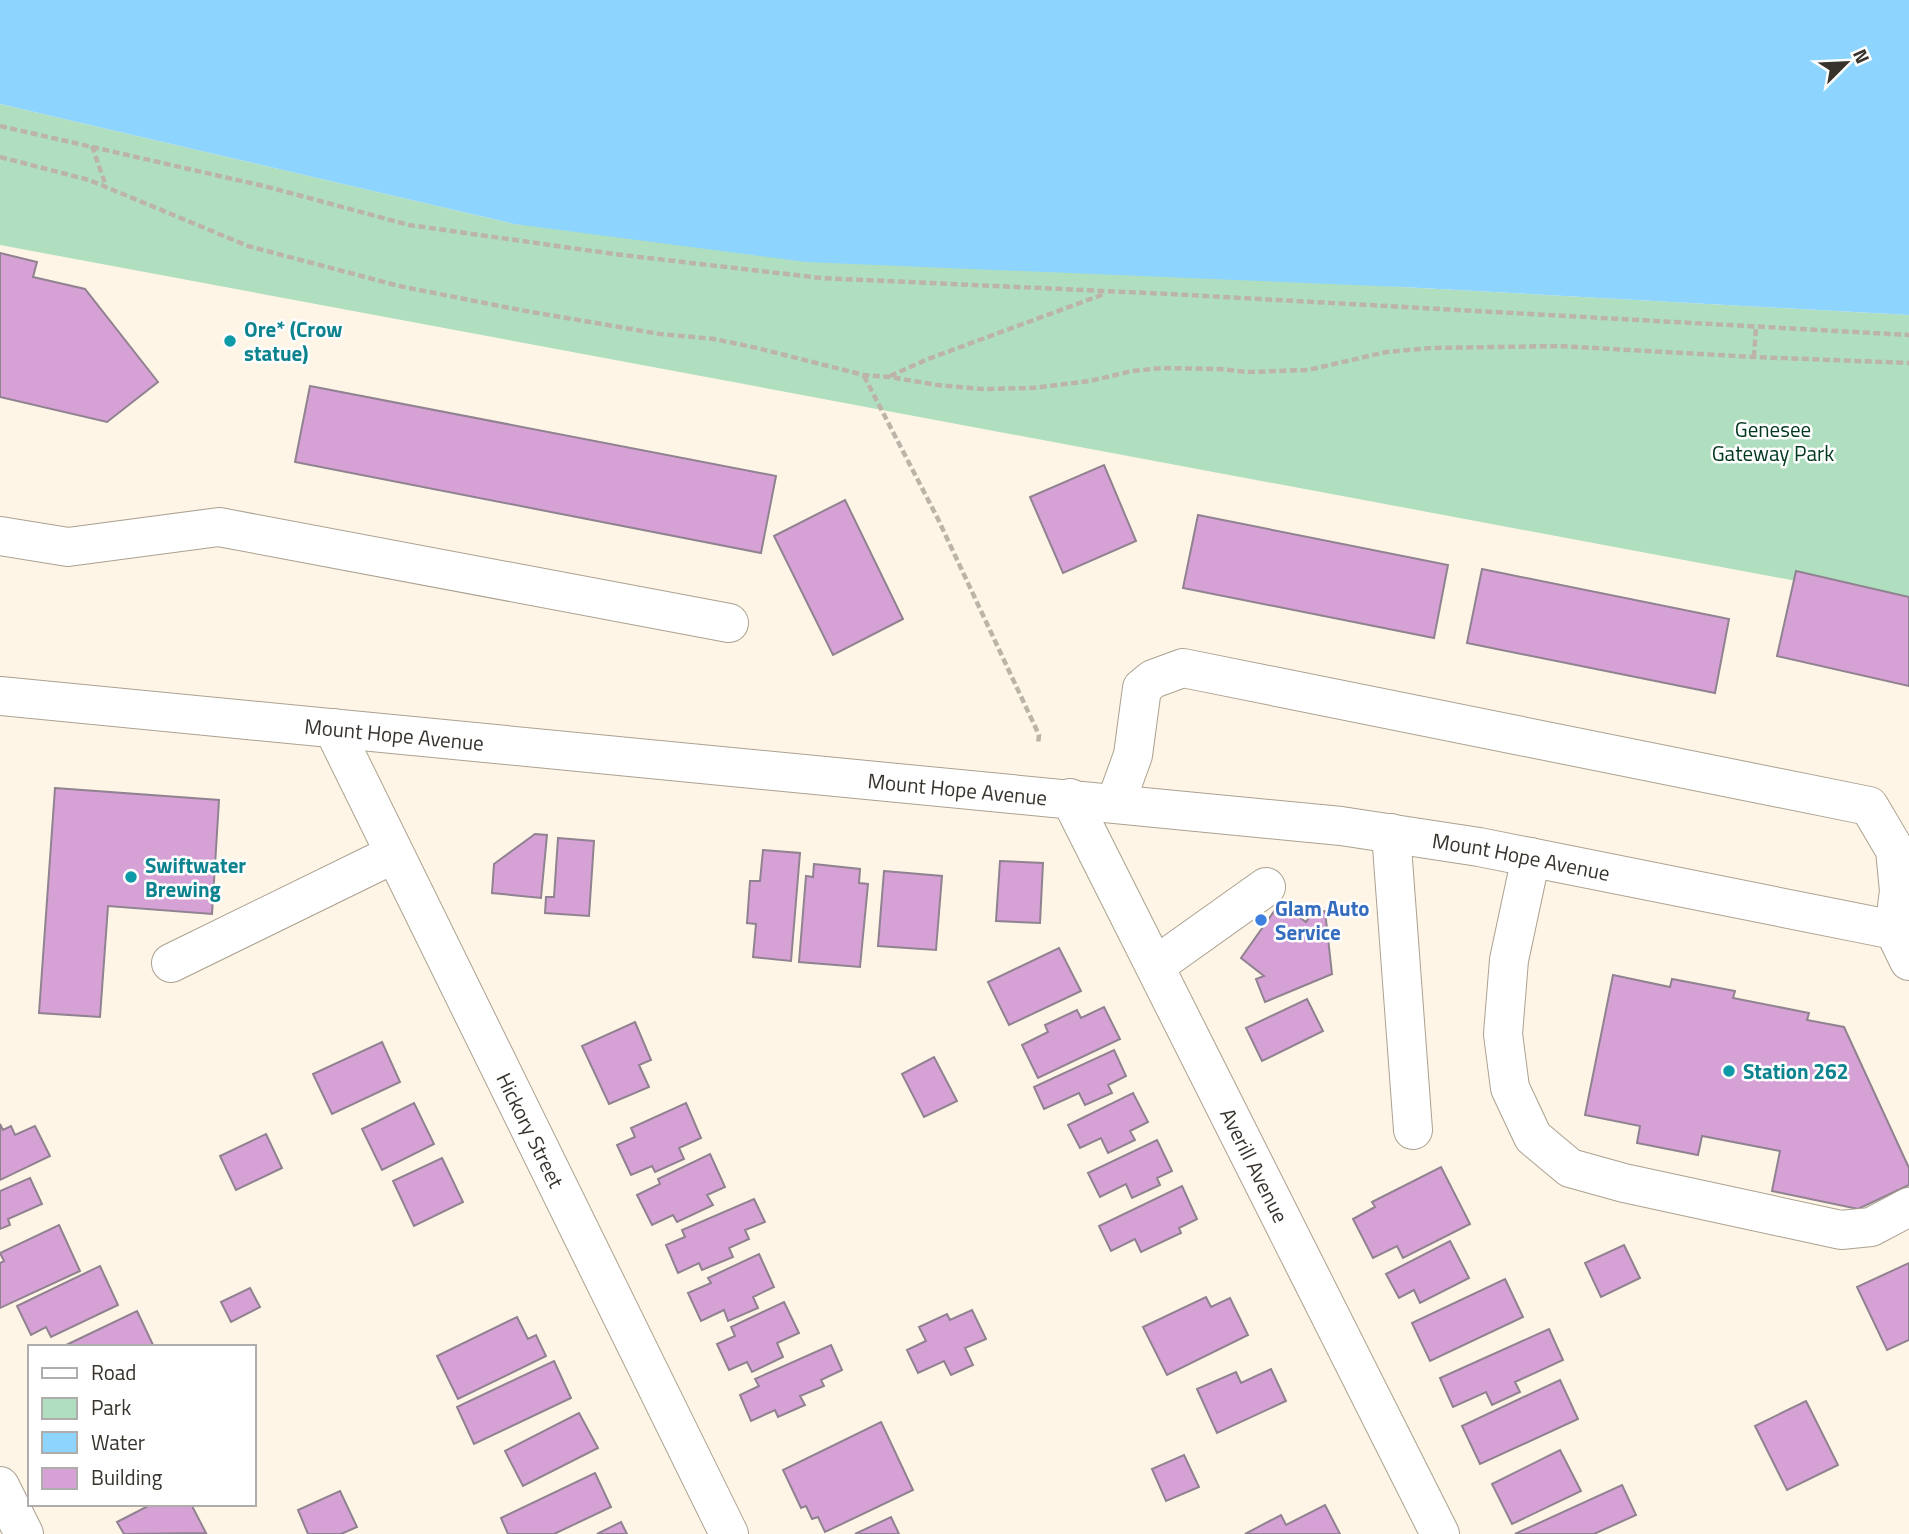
<svg xmlns="http://www.w3.org/2000/svg" width="1909" height="1534" viewBox="0 0 1909 1534" font-family="'Titillium Web',sans-serif">
<style>
.green{fill:#b0dfc0}
.water{fill:#8dd4fe}
.building{fill:#d6a2d5;stroke:#908290;stroke-width:2}
.lines{fill:none;stroke-linecap:round;stroke-linejoin:round}
.minor-casing{stroke:#aba190;stroke-width:40}
.major-casing{stroke:#aba190;stroke-width:40}
.path{stroke:#bcb4a8;stroke-width:4.5;stroke-dasharray:7 3.5;stroke-linecap:butt}
.minor{stroke:#fff;stroke-width:38}
.major{stroke:#fff;stroke-width:38}
.culture-dot{fill:#0f9aa8;stroke:#fff;stroke-width:2.5}
.shop-dot{fill:#3f7fe0;stroke:#fff;stroke-width:2.5}
.labels{text-anchor:middle;dominant-baseline:central;stroke-width:5;stroke-linejoin:round;paint-order:stroke}
.culture-label{font-size:21px;font-weight:bold;fill:#0d838f;stroke:#fff;text-anchor:start}
.park-label{font-size:21px;fill:#00381e;stroke:#fff}
.street-label{font-size:21px;fill:#38332c;stroke:#fff}
.shop-label{font-size:21px;font-weight:bold;fill:#366cbe;stroke:#fff;text-anchor:start}
</style>
<rect width="100%" height="100%" fill="#fef5e6"/>
<path class="green" d="M0 104 514 224 1402 287 1909 315V602L0 245Z"/>
<path class="water" d="M0 0H1909V315L1402 287 806 262 514 224 0 104Z"/>
<path class="building" d="M0 253 37 262 33 277 85 289 158 382 107 422 0 397Z
M310 386 776 476 761 553 295 462Z
M1104 465 1136 541 1063 573 1030 497Z
M845 500 903 619 833 655 774 536Z
M1198 515 1448 565 1434 638 1183 588Z
M1482 569 1729 619 1715 693 1467 643Z
M1796 571 1909 597V686L1777 656Z
M55 788 219 800 212 914 108 906 100 1017 39 1013Z
M535 834 547 835 541 898 492 893 494 864Z
M558 838 594 841 589 916 545 913 546 897H554Z
M763 850 800 853 791 961 753 957 756 924 747 923 750 881H760Z
M1000 861 1043 863 1040 923 996 921Z
M814 864 860 869 859 883 868 884 860 967 799 962 806 876 813 877Z
M884 871 942 876 936 950 878 946Z
M1280 903 1306 922 1312 912 1325 911 1332 974 1265 1002 1256 979 1264 976 1241 958Z
M1059 948 1081 991 1009 1025 988 982Z
M1613 975 1670 987 1672 979 1735 991 1733 998 1809 1013 1807 1020 1844 1027 1909 1168V1185L1858 1209 1772 1191 1780 1151 1702 1136 1698 1155 1637 1143 1640 1126 1585 1115Z
M1307 999 1323 1031 1262 1061 1246 1028Z
M1104 1007 1120 1039 1038 1078 1022 1045 1048 1032 1045 1025 1077 1010 1081 1018Z
M635 1022 651 1060 639 1065 649 1087 609 1104 582 1046Z
M382 1042 400 1082 332 1114 313 1074Z
M1114 1050 1126 1076 1108 1085 1112 1093 1085 1105 1079 1093 1044 1109 1034 1087Z
M934 1057 957 1101 924 1117 902 1074Z
M1133 1093 1148 1122 1130 1131 1135 1140 1108 1153 1101 1138 1080 1148 1068 1125Z
M414 1103 434 1144 382 1170 362 1129Z
M686 1103 701 1138 679 1148 684 1159 655 1172 652 1166 631 1175 617 1145 635 1137 631 1128Z
M0 1124 3 1130 11 1126 15 1135 35 1126 50 1156 0 1180Z
M266 1134 282 1168 236 1190 220 1156Z
M1157 1140 1172 1171 1157 1178 1160 1185 1132 1198 1126 1184 1100 1197 1088 1173Z
M710 1154 725 1187 707 1195 713 1205 677 1222 673 1215 652 1225 637 1195 660 1184 658 1179Z
M442 1158 463 1202 414 1226 393 1181Z
M1441 1167 1470 1224 1403 1258 1397 1246 1373 1258 1353 1219 1375 1207 1372 1202Z
M30 1178 42 1204 8 1219 10 1225 0 1229V1191Z
M1182 1186 1197 1219 1179 1228 1181 1233 1141 1252 1135 1239 1111 1251 1099 1226Z
M754 1199 765 1222 745 1230 749 1239 729 1248 733 1257 702 1270 699 1263 678 1273 666 1245 685 1237 682 1230Z
M59 1225 80 1271 0 1308V1263L4 1261 0 1253Z
M1450 1241 1469 1278 1420 1303 1414 1290 1399 1298 1386 1274Z
M1624 1245 1640 1278 1601 1297 1585 1263Z
M759 1254 774 1287 753 1297 758 1308 728 1321 724 1310 701 1321 688 1293 711 1283 708 1278Z
M1909 1263V1340L1887 1350 1857 1287Z
M100 1266 118 1305 51 1337 46 1327 31 1335 17 1306Z
M1505 1279 1523 1317 1430 1361 1412 1323Z
M250 1288 260 1307 231 1322 221 1302Z
M1206 1297 1211 1307 1230 1298 1248 1335 1167 1375 1143 1327Z
M784 1302 799 1333 777 1343 783 1357 752 1372 747 1362 729 1370 717 1344 735 1336 731 1327Z
M972 1310 986 1339 965 1348 973 1365 951 1375 944 1361 918 1373 907 1350 926 1341 919 1327 947 1314 950 1320Z
M137 1311 154 1347H62Z
M517 1317 528 1339 536 1335 546 1356 458 1399 437 1356Z
M1549 1329 1563 1360 1515 1382 1520 1392 1492 1405 1486 1392 1453 1407 1440 1378Z
M831 1345 842 1370 821 1380 824 1386 800 1396 805 1405 778 1417 775 1410 751 1421 740 1395 759 1386 755 1379Z
M554 1361 571 1398 474 1444 457 1407Z
M1271 1369 1286 1401 1217 1433 1197 1389 1236 1372 1241 1383Z
M1560 1380 1578 1419 1480 1464 1462 1426Z
M1806 1401 1838 1465 1787 1490 1755 1426Z
M579 1413 598 1448 523 1486 505 1451Z
M881 1422 913 1490 825 1532 818 1517 812 1519 806 1506 801 1508 783 1470Z
M1560 1450 1581 1491 1512 1524 1492 1484Z
M1184 1455 1199 1487 1166 1501 1152 1469Z
M595 1473 611 1507 554 1534H508L501 1518Z
M1622 1485 1636 1515 1594 1534H1515Z
M340 1491 357 1527 341 1534H308L298 1510Z
M152 1504H191L206 1533 124 1534 117 1522Z
M1325 1505 1340 1534H1245L1281 1515 1286 1525Z
M891 1517 899 1534H855Z
M621 1522 627 1534H597Z"/>
<g class="lines">
<defs>
<g id="minor">
<path d="M0 536 68 547 219 527 729 623"/>
<path id="s1" d="M333 728 729 1534"/>
<path id="s2" d="M1070 798 1440 1534"/>
<path d="M1116 802 1133 755 1142 688 1153 679 1183 668 1869 806 1895 850 1899 891 1894 930 1909 961"/>
<path d="M1391 833 1413 1130"/>
<path d="M1531 857 1509 960 1503 1034 1510 1088 1533 1137 1570 1168 1624 1183 1841 1230 1871 1227 1909 1207"/>
<path d="M171 963 394 854"/>
<path d="M1155 966 1266 887"/>
<path d="M0 1486 24 1534"/>
</g>
<g id="major">
<path id="s3" d="M0 696 1341 826 1479 847 1909 933"/>
</g>
</defs>
<use href="#minor" class="minor-casing"/>
<use href="#major" class="major-casing"/>
<path class="path" d="M0 126 268 187 409 225 614 254 821 278 1170 294 1909 335
M92 146 106 186
M0 157 89 180 248 246 399 286 520 310 660 334 714 339 757 348 864 375 890 377 937 385 982 389 1033 388 1090 381 1132 371 1162 368 1219 369 1248 372 1308 370 1386 352 1431 348 1559 346 1754 357 1909 363
M1754 357 1756 326
M864 376 938 519 1039 735 1038 744
M890 376 928 359 1104 294"/>
<use href="#minor" class="minor"/>
<use href="#major" class="major"/>
</g>
<g class="culture-dot">
<circle cx="230" cy="341" r="7"/>
<circle cx="131" cy="877" r="7"/>
<circle cx="1729" cy="1071" r="7"/>
</g>
<circle class="shop-dot" cx="1261" cy="920" r="7"/>
<g class="labels">
<g class="culture-label">
<text x="244" y="329">Ore* (Crow<tspan x="244" dy="24">statue)</tspan></text>
<text x="145" y="865">Swiftwater<tspan x="145" dy="24">Brewing</tspan></text>
<text x="1743" y="1071">Station 262</text>
</g>
<g class="park-label">
<text x="1773" y="429">Genesee<tspan x="1773" dy="24">Gateway Park</tspan></text>
</g>
<g class="street-label">
<text stroke="none"><textPath href="#s3" startOffset="396">Mount Hope Avenue</textPath></text>
<text stroke="none"><textPath href="#s3" startOffset="962">Mount Hope Avenue</textPath></text>
<text stroke="none"><textPath href="#s3" startOffset="1530">Mount Hope Avenue</textPath></text>
<text stroke="none"><textPath href="#s1" startOffset="448">Hickory Street</textPath></text>
<text stroke="none"><textPath href="#s2" startOffset="411">Averill Avenue</textPath></text>
</g>
<g class="shop-label">
<text x="1275" y="908">Glam Auto<tspan x="1275" dy="24">Service</tspan></text>
</g>
</g>
<rect x="28" y="1345" width="228" height="161" fill="#ffffff" stroke="#afadab" stroke-width="2"/>
<rect x="42" y="1368" width="35" height="10" fill="#ffffff" stroke="#afadab" stroke-width="2"/>
<text x="91" y="1380" font-size="21" fill="#38332c">Road</text>
<rect x="42" y="1398" width="35" height="21" fill="#b0dfc0" stroke="#afadab" stroke-width="2"/>
<text x="91" y="1415" font-size="21" fill="#38332c">Park</text>
<rect x="42" y="1432" width="35" height="21" fill="#8dd4fe" stroke="#afadab" stroke-width="2"/>
<text x="91" y="1450" font-size="21" fill="#38332c">Water</text>
<rect x="42" y="1468" width="35" height="21" fill="#d6a2d5" stroke="#afadab" stroke-width="2"/>
<text x="91" y="1485" font-size="21" fill="#38332c">Building</text>
<g transform="translate(1846 63) rotate(66)" stroke="#ffffff" stroke-width="5" paint-order="stroke">
<path d="M0-5L12 26L0 18L-12 26Z" fill="#38332c"/>
<text y="-10" font-size="19" font-weight="bold" text-anchor="middle" fill="#38332c">N</text>
</g>
</svg>
